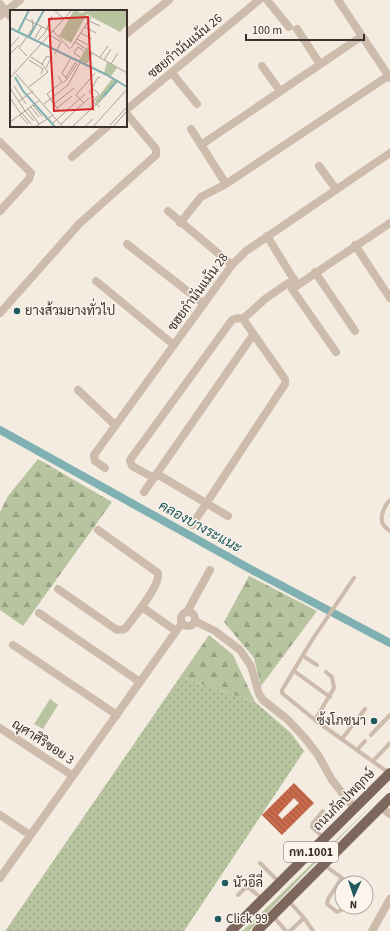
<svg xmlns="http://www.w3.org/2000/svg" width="390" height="931" viewBox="0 0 390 931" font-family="'Source Sans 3',Sarabun,sans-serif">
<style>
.grass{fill:url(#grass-dots)}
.forest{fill:url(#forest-firs)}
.park{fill:#b8c4a0}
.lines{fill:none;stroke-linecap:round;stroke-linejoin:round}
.canal{stroke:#7fb0b2;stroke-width:8}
.building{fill:url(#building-back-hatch);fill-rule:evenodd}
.lane{stroke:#cdbbac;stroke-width:4}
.street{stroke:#cdbbac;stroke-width:8}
.primary{stroke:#7d675c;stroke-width:10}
.poi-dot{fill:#1f5a5e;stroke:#fbf5ee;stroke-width:1.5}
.labels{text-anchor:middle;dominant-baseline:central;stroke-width:3;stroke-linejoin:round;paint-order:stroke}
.shield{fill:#fbf5ee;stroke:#756b66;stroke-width:1}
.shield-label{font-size:12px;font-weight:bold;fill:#3b302b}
.street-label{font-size:13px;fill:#3b302b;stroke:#fbf5ee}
.poi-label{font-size:13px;fill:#3b302b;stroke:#fbf5ee;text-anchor:start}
.water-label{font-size:14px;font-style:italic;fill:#1f5a5e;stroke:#fbf5ee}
.inset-river{fill:none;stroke:#7fb0b2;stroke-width:2}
.inset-road{fill:none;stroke:#aaa098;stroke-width:1}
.view{fill:#d62828;fill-opacity:0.15;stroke:#d62828;stroke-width:2}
.inset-edge{fill:none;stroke:#3b302b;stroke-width:2}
</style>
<defs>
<pattern id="grass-dots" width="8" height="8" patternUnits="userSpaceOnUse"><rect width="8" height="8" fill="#b8c4a0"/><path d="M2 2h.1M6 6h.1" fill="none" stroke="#97a083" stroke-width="1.8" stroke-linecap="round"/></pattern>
<pattern id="forest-firs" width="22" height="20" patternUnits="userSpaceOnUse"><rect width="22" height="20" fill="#b8c4a0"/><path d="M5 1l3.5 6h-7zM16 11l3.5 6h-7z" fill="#97a083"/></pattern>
<pattern id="building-back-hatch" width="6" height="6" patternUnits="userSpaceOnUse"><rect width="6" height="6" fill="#c8694b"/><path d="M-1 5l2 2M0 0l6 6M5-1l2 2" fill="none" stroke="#a4573f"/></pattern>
</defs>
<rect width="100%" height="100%" fill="#f4ebe1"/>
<path class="grass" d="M180 677 255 702 291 733 304 751 184 931H5Z
M373 804 249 931H242L251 923Z"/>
<path class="forest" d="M38 459 112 502 23 626 0 610V512L8 496Z
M249 576 317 611 261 686 254 658 224 622Z
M209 635 233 655 255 702 180 677Z"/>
<path class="park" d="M50 699 58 705 43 729 34 724Z"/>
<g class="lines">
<path class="canal" d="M0 430 252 570 390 643"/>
</g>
<path class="building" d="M294 783 314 803 282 835 262 815ZM294 798 299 803 282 819 278 815Z"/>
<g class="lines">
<path class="lane" d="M390 500C385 505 379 517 383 524 384 527 388 529 390 531
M354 578 312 640 282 690V693L315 720 389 773
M303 656 317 665
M294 671 330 697
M315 720 334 688 332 677 326 672
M371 735 390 715
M342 739 365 709
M357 750 365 741
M373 761 390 743
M323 811 313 823 312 827 324 838
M260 863 279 882
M324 865 349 883
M341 879 328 899 327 904 337 912 347 907
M238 895 245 888H249L263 899
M288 900 304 918 290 931
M273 916 286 931
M304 918 313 931"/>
<path class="street" d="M267 0 289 27
M338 0 390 78
M0 4 6 11 20 0
M0 16 6 11 11 17
M297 29 320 64
M126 34 169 0
M262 66 280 91
M172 73 197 104
M126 110 259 0
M191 129 226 184
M0 142 31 173 29 179 0 211
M201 145 362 36
M72 157 108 126
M319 166 336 189
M168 211 232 265
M180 223 201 197 226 184 388 76
M267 236 296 283
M127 244 204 304
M355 245 390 298
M315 272 355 331
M96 281 174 345
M0 313 79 224 156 155V149L126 113
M336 352 292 289 390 223
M78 390 115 425
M105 468 95 461 94 455 232 265 246 251 390 153
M157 474 228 516
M154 478 132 466 130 460 232 320 238 318 243 319
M144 492 253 335
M192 525 285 384V379L243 319 265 299 294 279
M58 589 117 630 125 629C133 618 161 585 158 573L98 530
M142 607 176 631
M187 612 210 570
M181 619a7 7 0 1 1 14 0a7 7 0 1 1-14 0Z
M39 613 140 682
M195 621 215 631 240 650 251 666 259 694 263 700 287 719 304 737 318 755 332 780 354 808
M13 645 117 715
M0 728 73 776
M381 807 390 814
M0 815 30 835
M0 878 182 623
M372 931 390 899"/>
<path class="primary" d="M231 931 390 773
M257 931 390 798"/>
</g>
<g class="poi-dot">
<circle cx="17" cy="311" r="4"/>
<circle cx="374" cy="721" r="4"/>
<circle cx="225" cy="883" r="4"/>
<circle cx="218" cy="919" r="4"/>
</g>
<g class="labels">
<rect class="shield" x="284" y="842" width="54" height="20" rx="3"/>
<g class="shield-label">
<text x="311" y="852">กท.1001</text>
</g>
<g class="street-label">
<text transform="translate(185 46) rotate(-40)">ซฮยกำนันแม้น 26</text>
<text transform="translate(198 292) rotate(-54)">ซฮยกำนันแม้น 28</text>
<text transform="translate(43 742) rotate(33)">ณุศาศิริซอย 3</text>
<text transform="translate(344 800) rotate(-45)">ถนนกัลปพฤกษ์</text>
</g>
<g class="poi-label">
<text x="25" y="311">ยางส้วมยางทั่วไป</text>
<text x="366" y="721" text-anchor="end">ซ้งโภชนา</text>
<text x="233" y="883">นัวอีลี่</text>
<text x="226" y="919">Click 99</text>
</g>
<g class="water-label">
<text transform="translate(200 527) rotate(29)">คลองบางระแนะ</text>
</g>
</g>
<g transform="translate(10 10)">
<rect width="117" height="117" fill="#f4ebe1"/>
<path d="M64 0 72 3 79 0 61 33 49 26Z" fill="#b8c4a0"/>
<path d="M79 0H117V14L110 22 76 4ZM77 37 83 43 77 54 69 50ZM97 52 107 58 101 66 94 63Z" fill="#b8c4a0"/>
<path d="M102 69 107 72 88 94 85 91Z" fill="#b8c4a0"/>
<path class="inset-river" d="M0 18 97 65 117 77M8 22 19 0M19 27 34 0M5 67 13 81 45 117M93 87 107 71"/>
<path class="inset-road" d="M44 0 53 8M16 9 41 21M79 11 90 16M75 17 86 23M43 21 60 39M71 23 82 29M40 25 51 32 45 44M25 28 32 16M67 29 78 35M28 30 35 23 42 6M65 32 76 39M0 37 9 27M61 38 81 7M82 43 117 63M0 44 9 35M17 46 9 38 23 18 22 9M21 47 32 54 37 46 41 48 36 58M70 47 64 43 68 37 74 41M90 47 98 36M19 50 33 59 31 64M94 50 101 39M101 54 108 43M6 64 53 117M48 66 52 72 37 84 49 101M56 67 65 53M0 68 62 0M57 69 67 54 65 53M53 73 57 69 52 63 61 48M4 76 16 94M19 77 38 62 32 54M0 78 15 101M82 78 79 82 85 88M0 88 11 104M9 91 23 81M74 93 66 85 85 63M34 94 58 75 70 53M44 94 64 78M23 95 32 106M80 96 82 98 93 88M21 97 29 107M90 97 83 92 89 84 82 78 88 67 90 68M47 98 62 86M18 99 29 114M15 101 24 111M12 103 21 114M10 105 18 114M0 112 30 90M43 113 75 84M51 114 79 88M100 115 117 97M25 117 43 105M62 117 82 98 85 101M74 117 83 109M83 117 117 79M103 117 117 101"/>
<path class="view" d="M78 7 83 99 44 101 39 9Z"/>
<rect width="117" height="117" class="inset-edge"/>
</g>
<g transform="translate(354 895) rotate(183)"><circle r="19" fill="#fbf5ee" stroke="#aea6a0"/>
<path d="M0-3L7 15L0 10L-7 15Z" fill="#1f5a5e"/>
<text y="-6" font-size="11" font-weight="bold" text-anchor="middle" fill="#3b302b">N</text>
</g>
<path d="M246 34v6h118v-6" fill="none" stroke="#3b302b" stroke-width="2"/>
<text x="252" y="34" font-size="12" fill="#3b302b" stroke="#fbf5ee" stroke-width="3" paint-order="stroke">100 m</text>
</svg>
